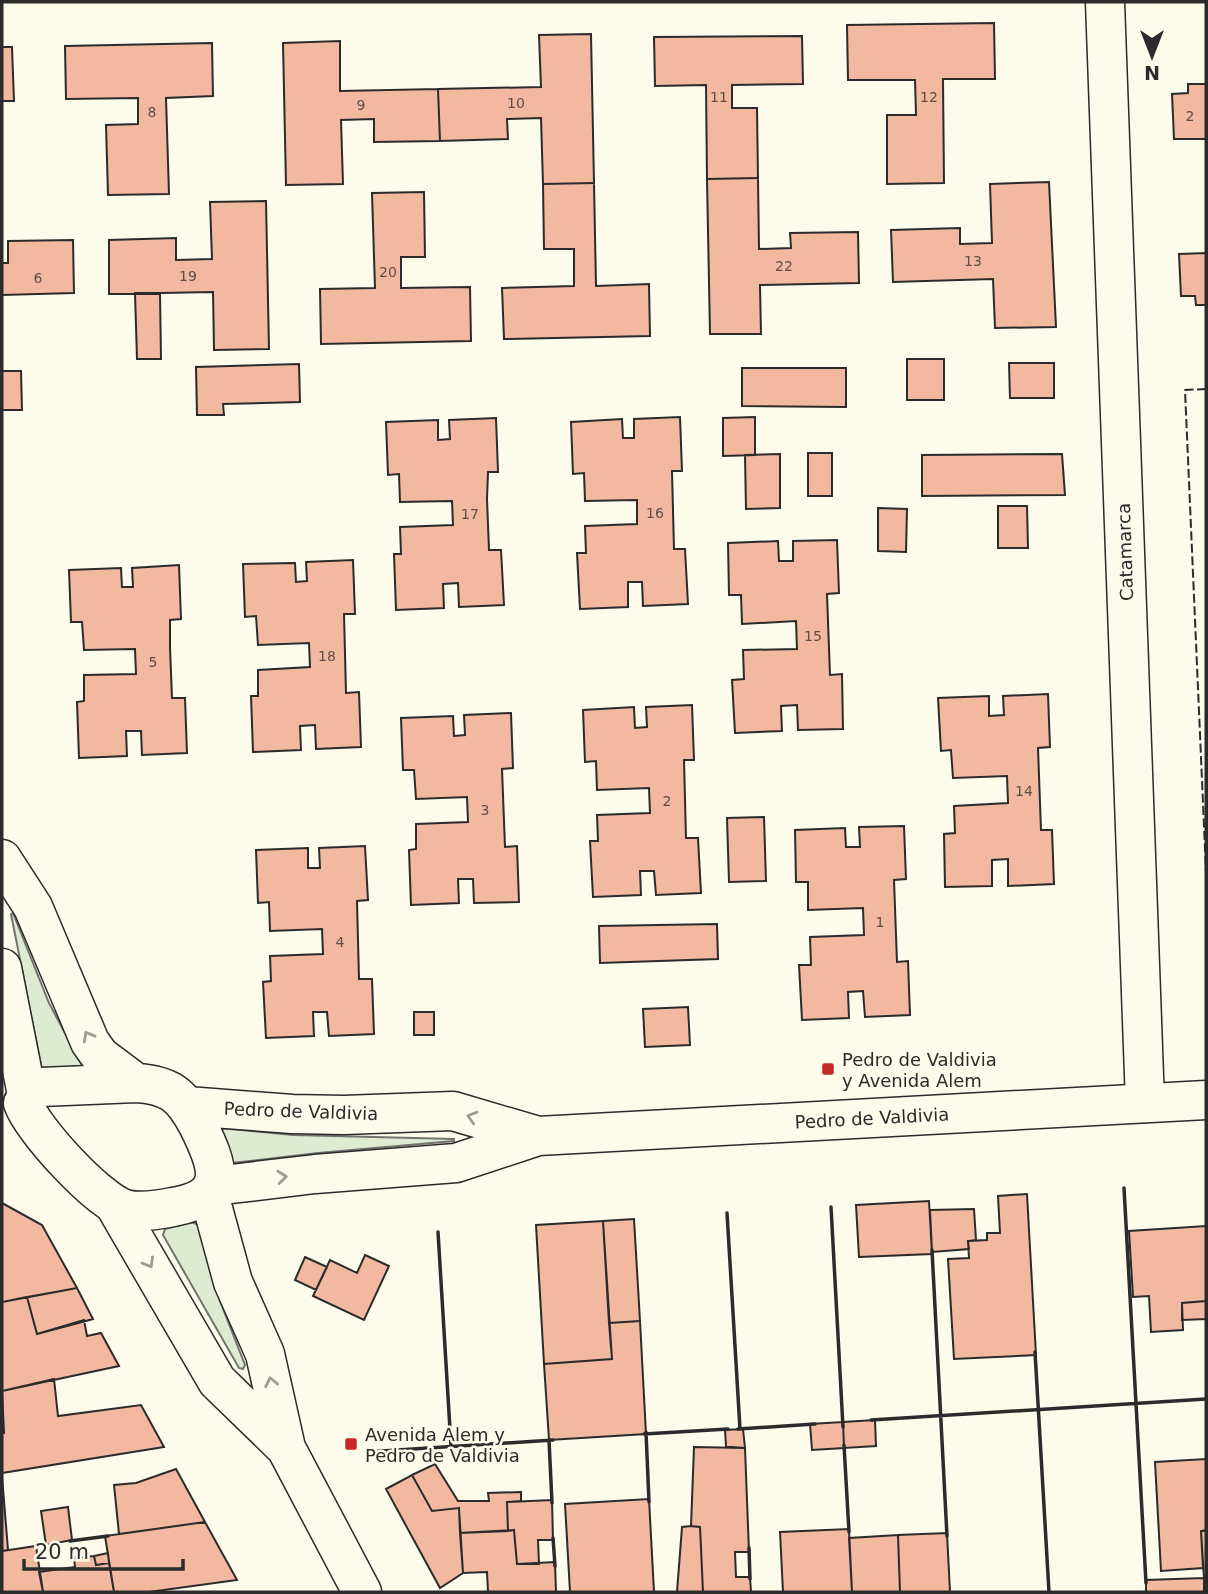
<svg xmlns="http://www.w3.org/2000/svg" width="1208" height="1594" viewBox="0 0 1208 1594" font-family="'DejaVu Sans',sans-serif">
<style>
.green{fill:#deebd1;stroke:#74746e;stroke-width:2}
.building{fill:#f2b8a0;stroke:#2b2b2b;stroke-width:2}
.lines{fill:none;stroke-linecap:round;stroke-linejoin:round}
.minor-casing{stroke:#2b2b2b;stroke-width:41}
.tertiary-casing{stroke:#2b2b2b;stroke-width:41}
.minor{stroke:#fdfbea;stroke-width:38}
.tertiary{stroke:#fdfbea;stroke-width:38}
.fence{stroke:#2b2b2b;stroke-width:2;stroke-dasharray:9 3.5;stroke-linecap:butt}
.wall{stroke:#2b2b2b;stroke-width:3.5}
.oneway{stroke:#9e9d94}
.poi-dot{fill:#c62828;stroke:#fdfbea;stroke-width:2.5}
.labels{text-anchor:middle;dominant-baseline:central;stroke-width:5;stroke-linejoin:round;paint-order:stroke}
.number-label{font-size:14px;fill:#5d4e48}
.street-label{font-size:18px;fill:#2b2b2b;stroke:#fdfbea}
.poi-label{font-size:18px;fill:#2b2b2b;stroke:#fdfbea;text-anchor:start}
</style>
<rect width="100%" height="100%" fill="#fdfbea"/>
<path class="green" d="M13 913 49 1003 83 1067 42 1070 11 914Z
M220 1128 293 1135 454 1139V1141L318 1153 232 1163Z
M191 1222 199 1225 220 1301 245 1365 243 1369 239 1368 163 1235 165 1229Z"/>
<path class="building" d="M994 23 995 79H943L944 183 887 184V115H916L915 80H848L847 25Z
M591 34 594 183 543 184 541 118 507 119 508 139 440 141 438 89 541 87 539 35Z
M802 36 803 84 732 85V108H757L758 178 707 179 706 85 655 86 654 37Z
M340 41V91L438 89 440 141 374 142V119L341 120 343 184 286 185 283 43Z
M212 43 213 96 166 98 169 194 108 195 106 125 138 124V98L66 99 65 46Z
M2 47H12L14 101H2Z
M1188 84H1206V139H1174L1172 94 1188 93Z
M758 178 759 249 791 248 790 233 858 232 859 283 760 285 761 334H710L707 179Z
M1049 182 1056 327 995 328 993 279 893 282 891 230 960 228V244L992 243 990 184Z
M594 183 596 286 649 284 650 336 504 339 502 288 574 286V249H544L543 184Z
M424 192 425 257H401V288L470 287 471 341 321 344 320 289 375 288 372 193Z
M266 201 269 349 214 350 213 292 109 294V240L176 238V260L212 259 210 202Z
M73 240 74 293 2 295V263H8V241Z
M1206 253V305H1196L1195 296H1181L1179 254Z
M135 293H160L161 359H137Z
M907 359H944V400H907Z
M1009 363H1054V398H1010Z
M299 364 300 402 223 404 224 415H197L196 367Z
M742 368H846V407L742 406Z
M2 371H21L22 410H2Z
M680 417 682 471H672L674 549H685L688 604 643 606 642 582H628V607L580 609 577 553H586L585 526 637 524V500L585 501 584 473 573 474 571 422 622 419 623 438H634V419Z
M755 417V455L723 456V418Z
M496 418 498 472H488L487 499 489 550H501L504 605 459 607 458 583 443 584 444 608 396 610 394 554H401L400 527 453 525 452 501 400 502 399 474 388 475 386 422 438 420V440L450 439 449 420Z
M808 453H832V496H808Z
M780 454V508L746 509 745 455Z
M1062 454 1065 495 922 496V455Z
M998 506H1027L1028 548H998Z
M878 508 907 509 906 552 878 551Z
M837 540 839 593 827 594 830 675 842 674 843 729 798 730 797 705 781 706 782 731 735 733 732 680 744 679 743 650 797 649 796 621 742 624 741 595H729L728 543 778 541 779 561H793V541Z
M353 560 355 614H344L346 693 359 692 361 747 316 749 315 725 300 726 301 750 253 752 251 696H258V670L310 667 309 643 258 645 256 616 245 617 243 564 295 563 296 582 307 581 306 562Z
M179 565 181 619 170 620V647L172 698H185L187 753 142 755 141 731H126L127 756 79 758 77 702 84 701V675L136 674 135 649 84 650 82 622H71L69 570 121 568 122 587H133L132 568Z
M1048 694 1050 747 1038 748 1041 830H1052L1054 884 1008 886V859L992 860V886L945 887 944 834 955 833 954 806 1008 803 1007 776 953 778 951 750 941 751 938 698 989 696V716L1004 715 1003 696Z
M692 705 694 760H684L686 838H698L701 893 656 895 654 871H640L641 895 593 897 590 841H598L597 815 650 813 649 788 597 790 596 761 585 762 583 710 634 707 635 728 647 727 646 707Z
M511 713 513 768 502 769 505 847 517 846 519 902 474 903 473 879H458L459 903 411 905 409 850 416 849V824L468 822 467 797 416 799 414 770H403L401 718 453 716 454 736 465 735 464 715Z
M764 817 766 881 729 882 727 818Z
M904 826 906 879 894 880 897 962 908 961 910 1015 865 1017 863 991 848 992 849 1018 802 1020 799 965H811L810 937 864 935 863 908 808 910V882H796L795 830 845 828 846 847H860L859 827Z
M365 846 368 900 357 901 359 979H372L374 1034 329 1036 327 1012H313L314 1036 266 1038 263 982 271 981 270 956 323 954 322 929 270 931 269 902 258 903 256 850 308 848V868H320L319 848Z
M717 924 718 959 600 963 599 926Z
M688 1007 690 1045 645 1047 643 1009Z
M414 1012H434V1035H414Z
M1027 1194 1036 1355 954 1359 948 1259 969 1258 968 1241 987 1240V1233H1000L998 1196Z
M929 1201 932 1254 859 1257 856 1205Z
M2 1203 42 1225 77 1288 2 1302Z
M974 1209 976 1240 968 1241 969 1249 932 1252 930 1210Z
M634 1219 640 1321 609 1323 603 1221Z
M603 1221 612 1359 544 1364 536 1225Z
M1206 1226V1301L1182 1303 1183 1330 1151 1332 1149 1296 1133 1297 1129 1231Z
M365 1255 389 1266 364 1320 313 1296 330 1260 357 1273Z
M305 1257 327 1267 316 1290 295 1280Z
M77 1288 93 1319 37 1334 27 1297Z
M27 1297 37 1334 84 1320 87 1336 101 1333 119 1366 2 1391V1302Z
M1206 1301V1319L1182 1320V1303Z
M640 1321 646 1434 549 1440 544 1364 612 1359 609 1323Z
M54 1379 58 1416 141 1405 164 1447 2 1473V1433H4L2 1391Z
M875 1420 876 1446 844 1448 843 1422Z
M843 1422 844 1448 812 1450 810 1424Z
M743 1429 745 1448 726 1447 725 1430Z
M694 1447 745 1448 749 1552H735L736 1577H750L751 1592H703L700 1527 691 1526Z
M1206 1459V1530L1201 1531 1203 1568 1161 1571 1155 1462Z
M435 1464 458 1501H489L488 1493 521 1492V1501L507 1502 508 1531 460 1533 459 1508 432 1511 412 1475Z
M176 1469 205 1522 119 1534 114 1485 136 1483Z
M412 1475 432 1511 459 1508 463 1573 440 1588 386 1489Z
M2 1476 8 1550 2 1551Z
M649 1499 654 1592H570L565 1504Z
M552 1500 553 1540H538L539 1564H517L514 1530 508 1531 507 1502Z
M68 1507 72 1540 46 1545 41 1511Z
M205 1522 237 1580 149 1592H114L105 1536Z
M691 1526 700 1527 703 1592H677L682 1527Z
M849 1529 852 1592H783L780 1532Z
M514 1530 517 1564 555 1562 556 1592H488L487 1572 463 1573 460 1533Z
M1206 1530V1578H1204L1201 1531Z
M947 1533 950 1592H900L898 1535Z
M898 1535 900 1592H852L849 1538Z
M36 1546 43 1592H2V1551Z
M108 1553 109 1563 96 1565 94 1556Z
M94 1556 96 1565 109 1563 114 1592H43L39 1572 75 1567 74 1558Z
M1204 1578V1592H1146V1580Z"/>
<g class="lines">
<defs>
<path id="minor" d="M1105 2 1145 1103"/>
<path id="tertiary" d="M2 859 33 907 90 1042 100 1056 136 1083
M2 968 27 1095
M136 1083C170 1085 182 1095 198 1125 219 1167 230 1197 173 1207 158 1210 140 1213 125 1209 98 1201 32 1129 23 1103L32 1090 41 1087Z
M187 1106 292 1114 344 1115 453 1111 538 1136
M214 1186 315 1174 456 1163 538 1136 1206 1100
M209 1194 233 1282 265 1354 286 1448 362 1592
M114 1204 217 1381 286 1448"/>
</defs>
<use href="#minor" class="minor-casing"/>
<use href="#tertiary" class="tertiary-casing"/>
<use href="#minor" class="minor"/>
<use href="#tertiary" class="tertiary"/>
<path class="fence" d="M1206 389 1185 390 1206 872"/>
<path class="wall" d="M1124 1188 1146 1583
M831 1207 843 1427
M727 1213 740 1429
M438 1232 451 1446
M932 1250 947 1536
M1035 1352 1049 1592
M871 1420 1206 1399
M738 1429 815 1424
M646 1432 649 1502
M644 1434 728 1429
M549 1440 552 1503
M844 1445 849 1532
M366 1452 553 1440
M553 1538 555 1566
M70 1541 108 1536
M749 1548 750 1579"/>
</g>
<defs><path id="oneway-chevron" d="M-2-3.5L2.5 0L-2 3.5" fill="none" stroke-width="1.6" stroke-linecap="round" stroke-linejoin="round" transform="scale(1.75)"/></defs>
<g class="oneway">
<use href="#oneway-chevron" transform="translate(88 1036) rotate(-119)"/>
<use href="#oneway-chevron" transform="translate(472 1117) rotate(-164)"/>
<use href="#oneway-chevron" transform="translate(282 1177) rotate(-6)"/>
<use href="#oneway-chevron" transform="translate(149 1263) rotate(60)"/>
<use href="#oneway-chevron" transform="translate(271 1382) rotate(-102)"/>
</g>
<g class="poi-dot">
<rect x="821" y="1062" width="14" height="14" rx="3.5"/>
<rect x="344" y="1437" width="14" height="14" rx="3.5"/>
</g>
<g class="labels">
<g class="number-label">
<text x="719" y="97">11</text>
<text x="929" y="97">12</text>
<text x="516" y="103">10</text>
<text x="361" y="105">9</text>
<text x="152" y="112">8</text>
<text x="1190" y="116">2</text>
<text x="973" y="261">13</text>
<text x="784" y="266">22</text>
<text x="388" y="272">20</text>
<text x="188" y="276">19</text>
<text x="38" y="278">6</text>
<text x="655" y="513">16</text>
<text x="470" y="514">17</text>
<text x="813" y="636">15</text>
<text x="327" y="656">18</text>
<text x="153" y="662">5</text>
<text x="1024" y="791">14</text>
<text x="667" y="801">2</text>
<text x="485" y="810">3</text>
<text x="880" y="922">1</text>
<text x="340" y="942">4</text>
</g>
<g class="street-label">
<text transform="translate(1125 552) rotate(-92)">Catamarca</text>
<text transform="translate(301 1111) rotate(2)">Pedro de Valdivia</text>
<text transform="translate(872 1118) rotate(-3)">Pedro de Valdivia</text>
</g>
<g class="poi-label">
<text x="842" y="1059">Pedro de Valdivia<tspan x="842" dy="21">y Avenida Alem</tspan></text>
<text x="365" y="1434">Avenida Alem y<tspan x="365" dy="21">Pedro de Valdivia</tspan></text>
</g>
</g>
<rect width="1208" height="1594" fill="none" stroke="#2b2b2b" stroke-width="7"/>
<g transform="translate(1152 56) rotate(180)" stroke="#fdfbea" stroke-width="5" paint-order="stroke">
<path d="M0-5L12 26L0 18L-12 26Z" fill="#2b2b2b"/>
<text y="-10" font-size="19" font-weight="bold" text-anchor="middle" fill="#2b2b2b">N</text>
</g>
<path d="M24 1559v10h159v-10" fill="none" stroke="#2b2b2b" stroke-width="3.5"/>
<text x="35" y="1559" font-size="21" fill="#2b2b2b" stroke="#fdfbea" stroke-width="5" paint-order="stroke">20 m</text>
</svg>
